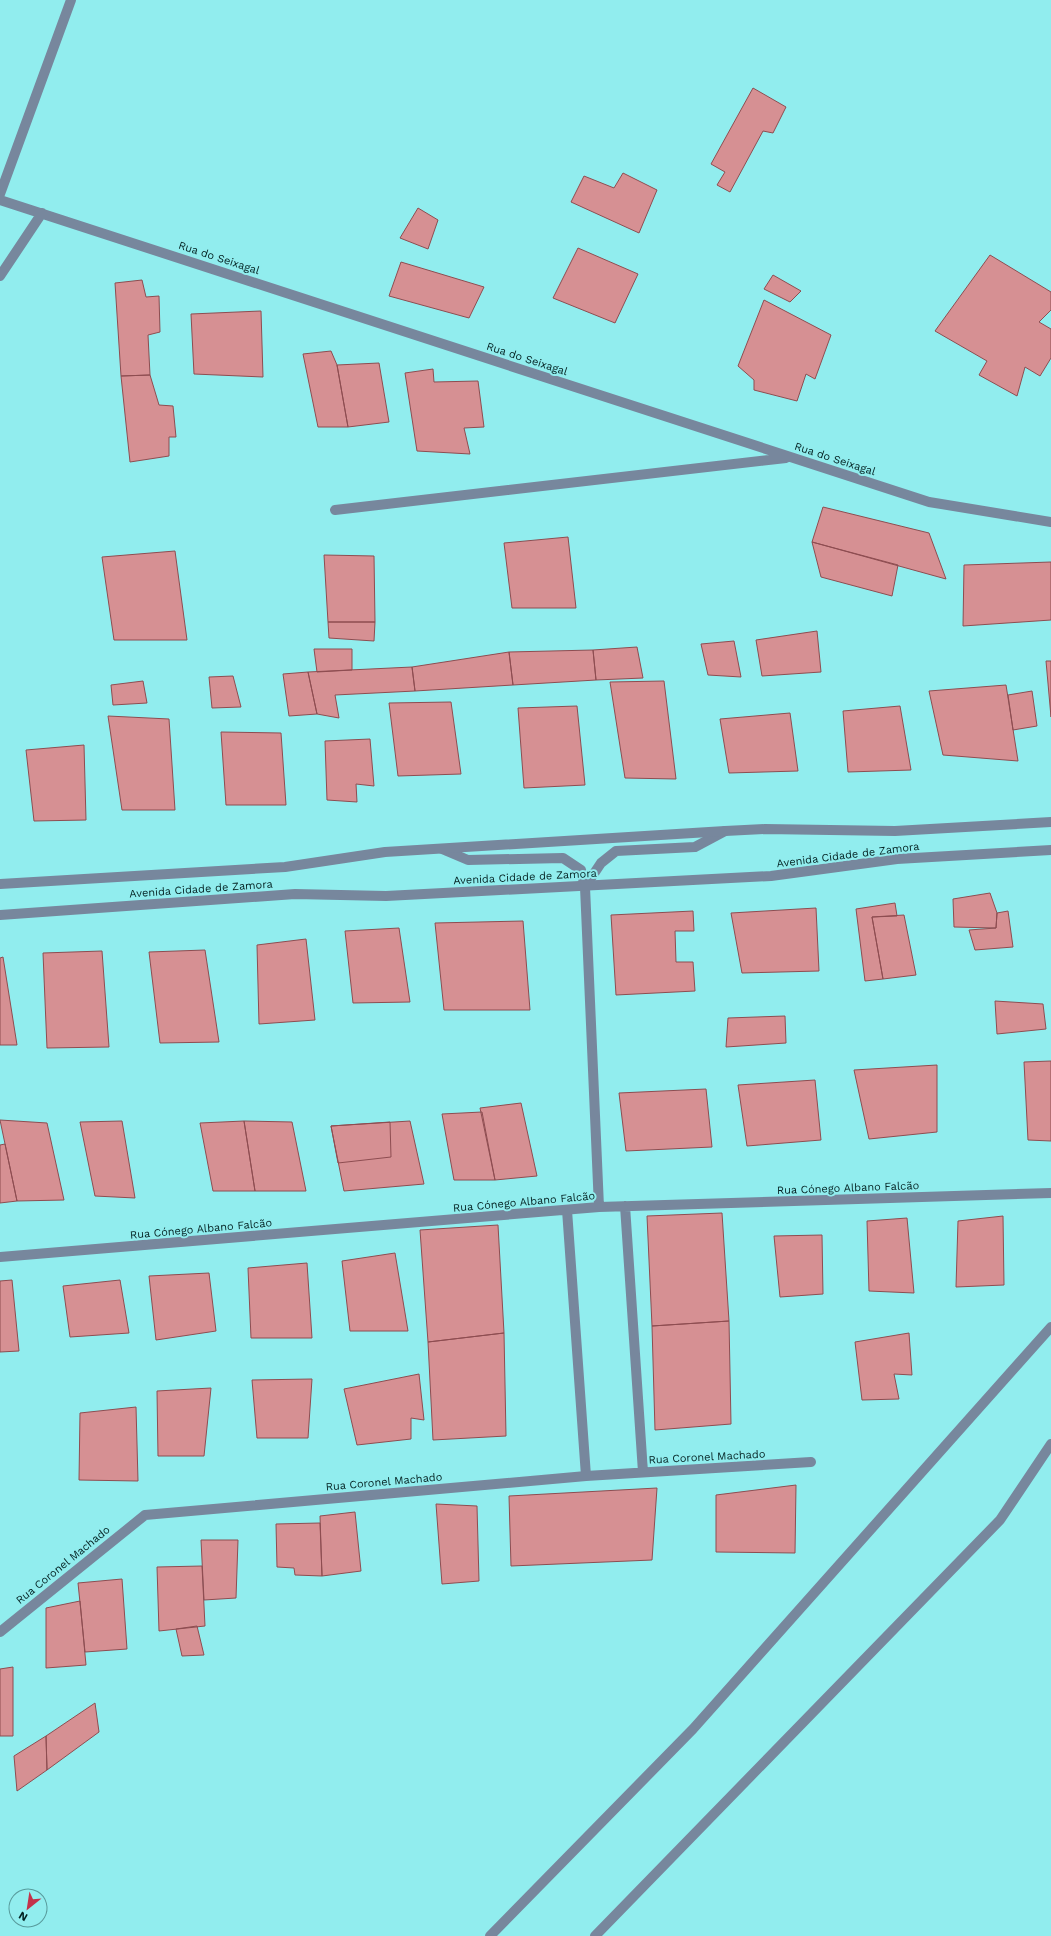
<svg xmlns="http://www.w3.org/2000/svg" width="1051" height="1936" viewBox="0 0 1051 1936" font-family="'Work Sans',sans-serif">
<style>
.building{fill:#d69093;stroke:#8e4d51}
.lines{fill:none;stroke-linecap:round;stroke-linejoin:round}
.minor{stroke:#77879d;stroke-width:10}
.tertiary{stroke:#77879d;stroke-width:10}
.labels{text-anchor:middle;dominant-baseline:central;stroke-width:4;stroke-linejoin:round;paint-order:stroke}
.street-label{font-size:11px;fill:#032121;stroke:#91edee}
</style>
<rect width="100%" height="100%" fill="#91edee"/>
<path class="building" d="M753 88 786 107 773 133 763 131 730 192 717 185 725 172 711 164Z
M623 173 657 190 639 233 571 202 584 176 614 188Z
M418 208 438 220 428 249 400 238Z
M578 248 638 274 615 323 553 298Z
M990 255 1051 292V310L1039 322 1051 329V358L1040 376 1025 367 1017 396 979 375 987 361 935 331Z
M401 262 484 287 469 318 389 296Z
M773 275 801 291 790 302 764 289Z
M142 280 146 297 159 296 160 332 148 335 150 375 121 376 115 283Z
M764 300 831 335 815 379 806 374 797 401 754 390V380L738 366Z
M261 311 263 377 194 374 191 314Z
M331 351 337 365 348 427H318L303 354Z
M379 363 389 422 348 427 337 365Z
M433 369 434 382 478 381 484 427 464 428 470 454 417 451 405 373Z
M150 375 159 405 173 406 176 437H169V456L130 462 121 376Z
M823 507 929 533 946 579 812 542Z
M568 537 576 608H512L504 543Z
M812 542 898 565 892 596 821 577Z
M175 551 187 640H114L102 557Z
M324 555 374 556 375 622H328Z
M1051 562V620L963 626 964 565Z
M328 622H375L374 641 329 638Z
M817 631 821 672 762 676 756 640Z
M734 641 741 677 708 675 701 644Z
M637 647 643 678 596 680 593 650Z
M314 649H352V670L317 672Z
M593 650 596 680 513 685 509 652Z
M509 652 513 685 415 691 412 667Z
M1046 661H1051V717Z
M412 667 415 691 335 695 339 718 317 714 308 672Z
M308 672 317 714 289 716 283 674Z
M233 676 241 707 212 708 209 677Z
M143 681 147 703 113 705 111 685Z
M664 681 676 779 625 778 610 682Z
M1006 685 1018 761 943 755 929 691Z
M1032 691 1037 726 1013 730 1008 695Z
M451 702 461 774 398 776 389 703Z
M577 706 585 785 524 788 518 708Z
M900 706 911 770 848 772 843 711Z
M790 713 798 771 729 773 720 719Z
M108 716 169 719 175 810H122Z
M221 732 281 733 286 805H226Z
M370 739 374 786 356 784 357 802 327 800 325 741Z
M84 745 86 820 34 821 26 750Z
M990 893 997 913 996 928 954 927 953 899Z
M895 903 897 916 872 917 883 979 865 981 856 909Z
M816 908 819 971 742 973 731 913Z
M693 911 694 931H675L676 962H693L695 991 616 995 611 915Z
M1008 911 1013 947 975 950 969 930 996 928 997 913Z
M904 915 916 975 883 979 872 917Z
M523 921 530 1010H444L435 923Z
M399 928 410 1002 353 1003 345 931Z
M306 939 315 1020 259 1024 257 945Z
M205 950 219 1042 160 1043 149 952Z
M102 951 109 1047 47 1048 43 953Z
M3 957 17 1045H0V958Z
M995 1001 1043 1004 1046 1029 997 1034Z
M785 1016 786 1043 726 1047 728 1018Z
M1051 1061V1141L1028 1140 1024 1062Z
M937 1065V1132L869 1139 854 1070Z
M815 1080 821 1140 747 1146 738 1085Z
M706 1089 712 1147 626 1151 619 1093Z
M521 1103 537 1176 495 1180 480 1108Z
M482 1112 495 1180H454L442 1114Z
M0 1120 47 1123 64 1200 17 1201Z
M122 1121 135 1198 95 1196 80 1122Z
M244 1121 255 1191H213L200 1123Z
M244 1121 292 1122 306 1191H255Z
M410 1121 424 1184 344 1191 331 1126Z
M390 1122 391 1157 338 1163 331 1126Z
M5 1144 17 1201 0 1203V1145Z
M722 1213 729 1321 652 1326 647 1216Z
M1003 1216 1004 1285 956 1287 958 1221Z
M907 1218 914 1293 869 1291 867 1221Z
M498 1225 504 1333 428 1342 420 1230Z
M822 1235 823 1294 780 1297 774 1236Z
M395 1253 408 1331H350L342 1261Z
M307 1263 312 1338H251L248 1268Z
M209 1273 216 1331 156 1340 149 1276Z
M12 1280 19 1351 0 1352V1281Z
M120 1280 129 1333 70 1337 63 1286Z
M729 1321 731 1424 655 1430 652 1326Z
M504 1333 506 1436 433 1440 428 1342Z
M909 1333 912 1375 894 1374 899 1399 862 1400 855 1342Z
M419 1374 424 1420 411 1418V1439L357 1445 344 1389Z
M312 1379 308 1438H257L252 1380Z
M211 1388 204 1456H158L157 1391Z
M136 1407 138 1481 79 1480 80 1413Z
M796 1485 795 1553 716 1552V1495Z
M657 1488 652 1560 511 1566 509 1496Z
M436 1504 477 1506 479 1581 442 1584Z
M355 1512 361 1571 322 1576 320 1516Z
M320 1523 322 1576 295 1575 294 1568 277 1567 276 1524Z
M201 1540H238L236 1598 204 1600Z
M202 1566 205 1626 159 1631 157 1567Z
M122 1579 127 1649 85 1652 78 1583Z
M80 1601 86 1665 46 1668V1608Z
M197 1626 204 1655 182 1656 176 1629Z
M13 1667V1736H0V1669Z
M95 1703 99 1732 47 1770 46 1736Z
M46 1736 47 1770 17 1791 14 1756Z"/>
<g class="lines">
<path class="minor" d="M0 194 71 0
M0 200 929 502 1051 522
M0 276 42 213
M335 510 786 458
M442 849 468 860 563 858 581 870 585 887 599 1207
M585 887 601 863 616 851 695 847 725 831
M625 1206 643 1472
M567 1210 586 1476
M0 1257 599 1207 1051 1193
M0 1632 145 1515 586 1476 811 1462
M490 1936 693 1729 1051 1327
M595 1936 1000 1520 1051 1444"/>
<path class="tertiary" d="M0 884 285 867 385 852 725 831 765 829 895 831 1051 822
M0 915 295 894 386 896 771 876 897 859 1051 850"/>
</g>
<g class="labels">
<g class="street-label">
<text transform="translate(219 258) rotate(18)">Rua do Seixagal</text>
<text transform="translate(527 359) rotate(18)">Rua do Seixagal</text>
<text transform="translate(835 459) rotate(18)">Rua do Seixagal</text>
<text transform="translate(848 855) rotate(-7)">Avenida Cidade de Zamora</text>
<text transform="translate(525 877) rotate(-3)">Avenida Cidade de Zamora</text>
<text transform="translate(201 889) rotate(-4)">Avenida Cidade de Zamora</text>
<text transform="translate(848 1188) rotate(-2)">Rua Cónego Albano Falcão</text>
<text transform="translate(524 1202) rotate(-5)">Rua Cónego Albano Falcão</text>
<text transform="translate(201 1229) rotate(-5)">Rua Cónego Albano Falcão</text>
<text transform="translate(707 1457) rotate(-3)">Rua Coronel Machado</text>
<text transform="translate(384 1482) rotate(-5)">Rua Coronel Machado</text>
<text transform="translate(63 1565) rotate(-39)">Rua Coronel Machado</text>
</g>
</g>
<g transform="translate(28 1908) rotate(210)"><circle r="19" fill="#91edee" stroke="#589b9c"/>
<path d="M0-3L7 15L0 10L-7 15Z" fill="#c3324a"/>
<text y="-6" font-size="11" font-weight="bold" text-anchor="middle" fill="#032121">N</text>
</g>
</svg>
